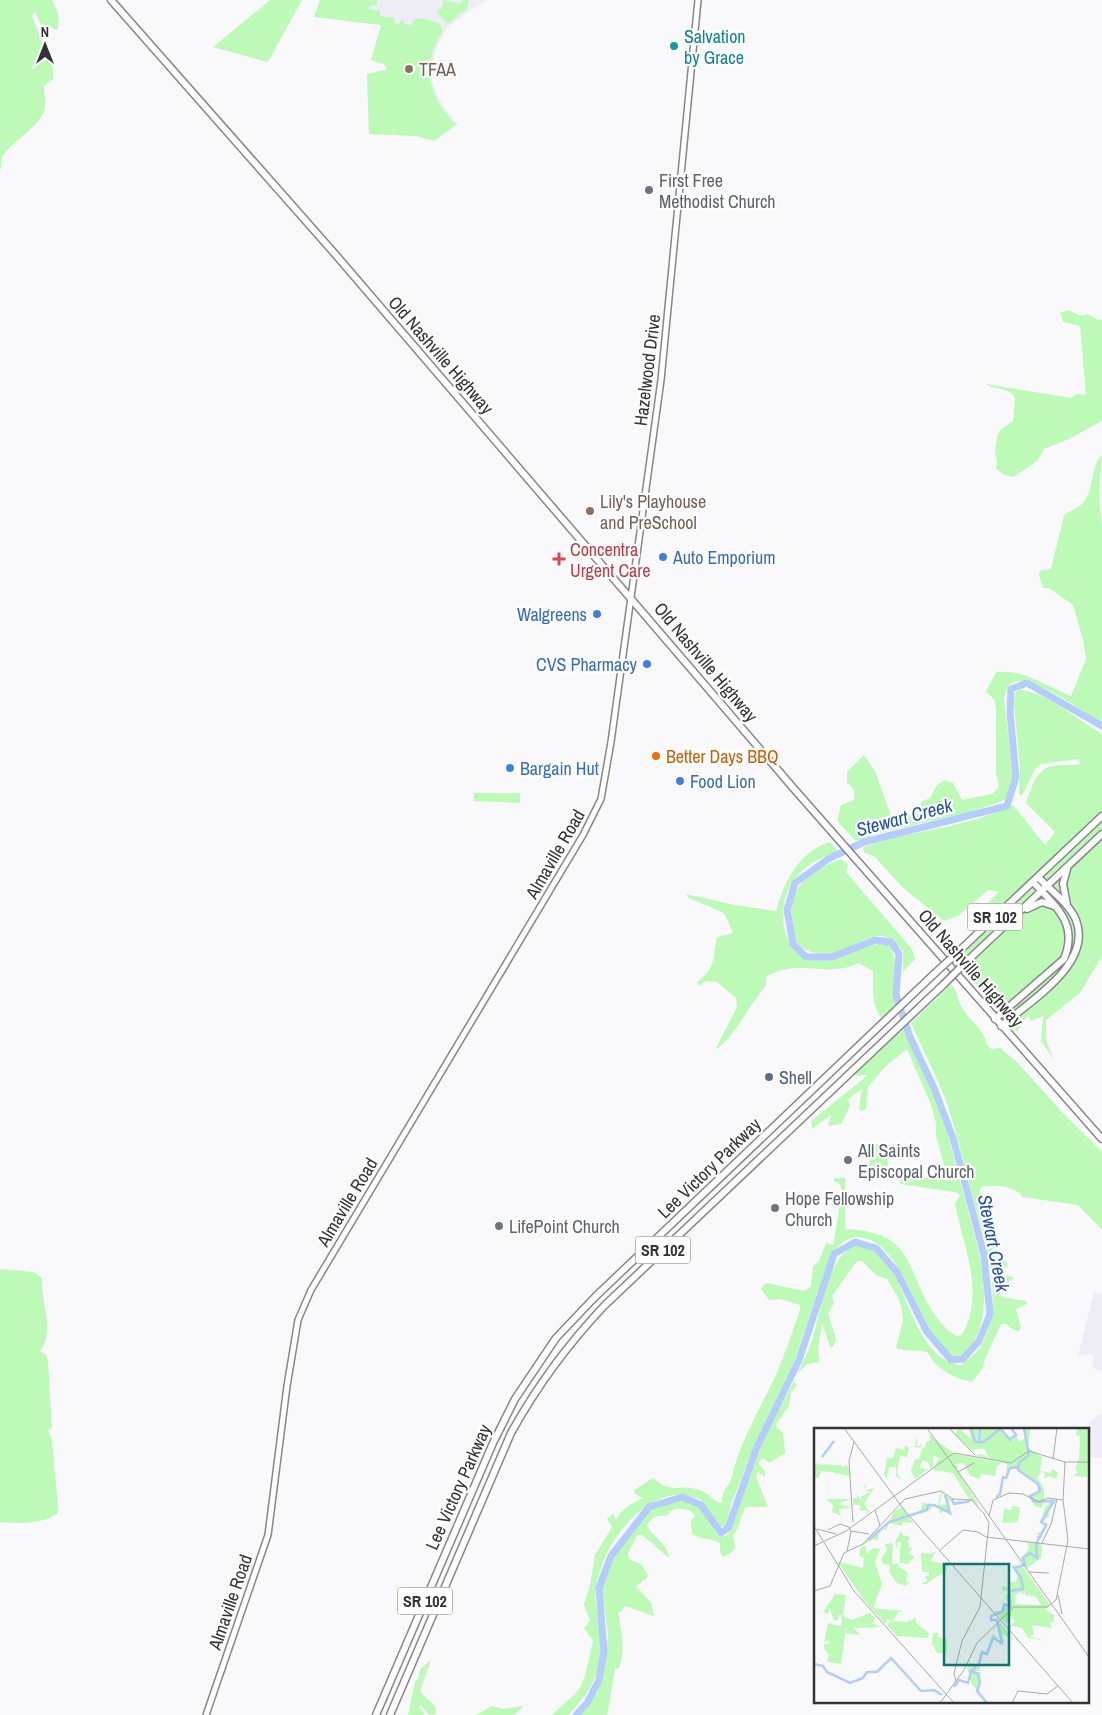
<svg xmlns="http://www.w3.org/2000/svg" width="1102" height="1715" viewBox="0 0 1102 1715" font-family="'Archivo Narrow',sans-serif">
<style>
.built{fill:#eeedf6}
.green{fill:#bdfab8}
.lines{fill:none;stroke-linecap:round;stroke-linejoin:round}
.river{stroke:#b4cdfc;stroke-width:7}
.minor-casing{stroke:#878688;stroke-width:8}
.major-casing{stroke:#878688;stroke-width:9}
.minor{stroke:#fff;stroke-width:5}
.major{stroke:#fff;stroke-width:6}
.major-bridge-casing{stroke:#878688;stroke-width:9;stroke-linecap:butt}
.major-bridge{stroke:#fff;stroke-width:6}
.culture-dot{fill:#0f9aa8;stroke:#fff;stroke-width:2}
.education-dot{fill:#8d6e63;stroke:#fff;stroke-width:2}
.worship-dot{fill:#6b7280;stroke:#fff;stroke-width:2}
.shop-dot{fill:#3f7fe0;stroke:#fff;stroke-width:2}
.health-dot{fill:#e0444e;stroke:#fff;stroke-width:2}
.food-dot{fill:#e8710a;stroke:#fff;stroke-width:2}
.service-dot{fill:#5c6f8a;stroke:#fff;stroke-width:2}
.labels{text-anchor:middle;dominant-baseline:central;stroke-width:4.5;stroke-linejoin:round;paint-order:stroke}
.shield{fill:#fff;stroke:#707071;stroke-width:1}
.shield-label{font-size:16px;font-weight:bold;fill:#333334}
.culture-label{font-size:18px;fill:#0d838f;stroke:#fff;text-anchor:start}
.education-label{font-size:18px;fill:#785e54;stroke:#fff;text-anchor:start}
.worship-label{font-size:18px;fill:#5b616d;stroke:#fff;text-anchor:start}
.street-label{font-size:18px;fill:#333334;stroke:#fff}
.health-label{font-size:18px;fill:#be3a42;stroke:#fff;text-anchor:start}
.shop-label{font-size:18px;fill:#366cbe;stroke:#fff;text-anchor:start}
.food-label{font-size:18px;fill:#c56008;stroke:#fff;text-anchor:start}
.service-label{font-size:18px;fill:#4e5e75;stroke:#fff;text-anchor:start}
.water-label{font-size:19px;font-style:italic;fill:#244ea6;stroke:#fff}
.inset-river{fill:none;stroke:#b4cdfc;stroke-width:2.5}
.inset-road{fill:none;stroke:#aaaaab;stroke-width:1}
.view{fill:#0f766e;fill-opacity:0.15;stroke:#0f766e;stroke-width:2.5}
.inset-edge{fill:none;stroke:#333334;stroke-width:2.5}
</style>
<rect width="100%" height="100%" fill="#f9f9fb"/>
<path class="built" d="M320 0H486L454 22 445 31 438 43 433 62 432 80 436 93 445 109 458 124 434 141 416 136 369 134 367 74 386 70V68L384 64 371 60 381 25 314 17Z
M1094 1292 1102 1294V1371L1092 1368 1094 1358 1091 1354 1078 1356Z
M1102 1412V1458L1088 1457 1089 1423Z"/>
<path class="green" d="M0 0H52C57 9 61 19 57 30L40 23 35 11 32 16 53 69V79L44 86C44 93 46 100 45 106 43 126 13 139 3 156 1 160 2 166 0 171Z
M270 0H302L268 62 213 47Z
M320 0H377V5L370 6 369 9 380 11V16L395 18 394 23 399 24 403 19 404 24 412 25 414 19H424L421 17 440 24 443 31C420 67 428 95 456 125L434 141 416 136 369 134 367 74 386 70V68L384 64 371 60 381 25 314 17Z
M443 0 461 4 462 0H469L467 9 448 24 437 14 438 9H442Z
M1068 310 1081 316 1088 314 1096 319 1102 320V421L1069 439 1044 449 1037 461 1014 477 1004 475 996 469 997 461 995 454 997 436 1000 430 1013 421 1015 398C1009 386 995 391 986 384L1071 398 1076 394 1086 395 1080 326 1063 322 1060 313Z
M1102 455 1099 493 1102 528V723C1085 713 1033 675 1014 682 1008 684 1006 692 1004 698L1013 778 1010 793 1005 800 973 811 880 833 856 841 837 821 841 805 854 800C855 792 854 787 847 783V772L864 755 875 771 892 818 920 811 921 802 930 798 937 785 945 780 953 783 962 800 992 794 999 787 996 772V709L994 699 986 692 996 672C1024 669 1046 686 1071 696L1086 659 1083 640 1073 605 1049 588H1043L1039 575 1041 570 1051 569 1064 515C1069 511 1076 509 1081 505 1095 493 1089 468 1102 455Z
M1018 690C1045 690 1079 721 1102 734V956L1080 993 1046 1020V1040L1054 1060 1041 1041 1043 1016 1031 1021 1028 1015 1017 1032 972 980 965 963 957 953 983 929 975 916 999 892 988 890 958 916 944 921 901 886 874 856 864 853 863 847C912 830 966 828 1013 805L1045 845 1055 832 1026 803C1031 789 1036 768 1053 766 1062 764 1071 766 1080 764L1079 759 1041 764 1035 769 1023 794 1019 795 1020 769 1014 704 1015 693Z
M474 793H520V803L474 801Z
M830 842 838 851C819 858 801 867 790 886 777 909 781 953 811 959 843 966 861 941 887 944 902 959 891 984 896 1004L881 1018C871 1000 873 991 873 971L858 963C838 974 817 967 796 968 785 968 776 972 766 976V986C748 1006 738 1032 717 1049L716 1048 737 1007 736 998 717 982 706 981 699 986 697 982C717 967 712 958 717 937L733 933 724 913 689 898 686 894 735 905 776 911C784 882 799 851 830 842Z
M841 859 848 864 846 872 912 949 915 959 903 972V952C878 915 857 953 827 955 816 955 807 951 798 945 779 900 799 874 841 859Z
M951 984C960 995 957 1000 963 1009 972 1024 983 1027 987 1045L991 1049 1000 1048 1017 1062 1060 1110 1102 1152V1230L1078 1205 1022 1197C1016 1185 993 1185 981 1187L979 1192 982 1212 987 1218 989 1235 996 1261 1005 1259 1008 1266 1001 1269 1005 1276H1011L1014 1278 1000 1288V1295L1006 1298 1026 1301 1027 1304 1016 1309 1021 1328 1019 1331 1012 1329 1006 1324H1001L984 1361 983 1368 972 1382C953 1378 936 1369 927 1352 916 1349 907 1352 896 1348L903 1320 902 1311 899 1299 887 1279 876 1275 862 1261H857L832 1296 834 1303 828 1314 836 1339 833 1347H830L822 1323 818 1349 819 1362 807 1364 798 1373C803 1361 809 1349 813 1337 822 1307 826 1252 862 1243 868 1247 879 1251 885 1257 888 1260 890 1266 892 1270 909 1300 921 1361 961 1365 971 1357 979 1351 984 1340 1004 1295 984 1239 972 1195 963 1161 956 1128 944 1096 934 1071 922 1047 911 1023Z
M904 1028 943 1117 979 1252C986 1288 990 1331 961 1358L954 1359C944 1351 933 1337 927 1326 913 1300 891 1230 852 1238 839 1241 832 1254 827 1265L794 1362 757 1439 732 1502 725 1526 721 1527 700 1499C692 1497 682 1493 674 1495 634 1502 601 1549 596 1588 593 1611 605 1633 601 1656 597 1682 586 1695 569 1715H552L579 1690 585 1676 593 1640 584 1629 590 1620 584 1605 590 1585 595 1555 612 1527 607 1519 613 1513 616 1521C619 1510 633 1503 643 1498L635 1494 634 1490 653 1478C674 1496 680 1482 702 1491 709 1494 714 1502 722 1503 722 1486 730 1488 732 1476 739 1445 757 1414 771 1385 783 1361 791 1335 800 1310V1305L780 1299 769 1300 761 1289 762 1286 767 1283 804 1291 811 1286 813 1266 819 1261 826 1243 833 1245 838 1217 841 1188 840 1184 834 1181V1178H845V1229C924 1231 903 1283 944 1326 947 1330 952 1333 956 1336L962 1335C986 1293 963 1246 955 1204L960 1195 955 1192 900 1184V1180L905 1176 948 1180 936 1136V1123L931 1105 907 1049 885 1067 868 1087 866 1109 861 1111 859 1108 862 1089 848 1099 850 1106 841 1124 828 1126 831 1116H829L812 1129 811 1121 868 1075 856 1076 855 1074Z
M870 1144H887L888 1180 869 1179Z
M0 1269 34 1272 42 1278C40 1301 56 1331 40 1351L46 1354 48 1362 52 1428 48 1430 52 1440 58 1508 57 1514C42 1524 18 1524 0 1522Z
M794 1381 797 1385 791 1392 789 1406 776 1424 777 1428 783 1433 785 1453 769 1463 763 1458 758 1463 765 1471V1477L758 1472 756 1476 768 1507H745L739 1525 733 1536 735 1548 731 1553 723 1557 720 1552V1543C711 1538 702 1540 692 1534L691 1520 695 1516 691 1511C680 1508 673 1507 667 1516 657 1515 653 1516 647 1525 652 1537 669 1545 669 1558L642 1535H637L628 1554 629 1559 641 1564 648 1574 647 1578 636 1586 651 1603 654 1616 625 1606 622 1611 618 1612C621 1630 626 1650 619 1668L615 1669 607 1715H576L597 1692 602 1675 608 1636 602 1587 616 1552 629 1534 653 1507 679 1499 700 1507 716 1533 719 1537 726 1536 730 1531 766 1433Z
M431 1659 420 1692 435 1706 436 1714 429 1715 420 1704 419 1707 425 1715H408L415 1681 418 1679 420 1670Z
M492 1706 503 1709 524 1706 514 1715H476Z"/>
<g class="lines">
<path class="river" d="M576 1715 587 1703 599 1680 604 1651 599 1588 611 1556 649 1507 682 1497 701 1505 721 1533 728 1528 757 1447 799 1360 834 1254 855 1242 876 1248 897 1272 927 1332 951 1360 963 1359 979 1341 990 1314 984 1255 953 1138 934 1088 910 1037 896 995 899 954 891 942 875 940 832 957H806L793 944 787 910 795 883 828 859 864 842 1007 806 1016 777 1010 712 1011 689 1027 683 1102 726"/>
<defs>
<path id="minor" d="M206 1715 268 1535 287 1386 298 1320 311 1290 583 835 601 799 611 742 661 380 698 0"/>
<path id="major" d="M111 0 335 254 795 790 1102 1139
M1067 869 1063 884 1067 905
M1027 909 1042 902 1054 906
M957 953 1102 816
M965 963 1102 834
M995 1019 1064 959C1079 923 1055 906 1033 882
M1001 1026C1030 1001 1093 964 1076 920 1070 904 1050 890 1038 877
M376 1715 493 1443 515 1399 556 1338 595 1297 934 974
M390 1715 511 1433C537 1386 568 1344 605 1305L944 984"/>
</defs>
<use href="#minor" class="minor-casing"/>
<use href="#major" class="major-casing"/>
<use href="#minor" class="minor"/>
<use href="#major" class="major"/>
<defs>
<path id="major-bridge" d="M934 974 957 953
M944 984 965 963"/>
</defs>
<use href="#major-bridge" class="major-bridge-casing"/>
<use href="#major-bridge" class="major-bridge"/>
</g>
<circle class="culture-dot" cx="674" cy="46" r="5"/>
<g class="education-dot">
<circle cx="409" cy="69" r="5"/>
<circle cx="590" cy="511" r="5"/>
</g>
<g class="worship-dot">
<circle cx="649" cy="190" r="5"/>
<circle cx="848" cy="1160" r="5"/>
<circle cx="775" cy="1208" r="5"/>
<circle cx="499" cy="1226" r="5"/>
</g>
<g class="shop-dot">
<circle cx="663" cy="557" r="5"/>
<circle cx="597" cy="614" r="5"/>
<circle cx="647" cy="664" r="5"/>
<circle cx="510" cy="768" r="5"/>
<circle cx="680" cy="781" r="5"/>
</g>
<path class="health-dot" d="M556.5 551.5h5v5h5v5h-5v5h-5v-5h-5v-5h5z"/>
<circle class="food-dot" cx="656" cy="756" r="5"/>
<circle class="service-dot" cx="769" cy="1077" r="5"/>
<g class="labels">
<g class="shield">
<rect x="967.5" y="903.5" width="55" height="27" rx="4"/>
<rect x="635.5" y="1236.5" width="55" height="27" rx="4"/>
<rect x="397.5" y="1587.5" width="55" height="27" rx="4"/>
</g>
<g class="shield-label">
<text x="995" y="917">SR 102</text>
<text x="663" y="1250">SR 102</text>
<text x="425" y="1601">SR 102</text>
</g>
<g class="culture-label">
<text x="684" y="36">Salvation<tspan x="684" dy="21">by Grace</tspan></text>
</g>
<g class="education-label">
<text x="419" y="69">TFAA</text>
<text x="600" y="501">Lily's Playhouse<tspan x="600" dy="21">and PreSchool</tspan></text>
</g>
<g class="worship-label">
<text x="659" y="180">First Free<tspan x="659" dy="21">Methodist Church</tspan></text>
<text x="858" y="1150">All Saints<tspan x="858" dy="21">Episcopal Church</tspan></text>
<text x="785" y="1198">Hope Fellowship<tspan x="785" dy="21">Church</tspan></text>
<text x="509" y="1226">LifePoint Church</text>
</g>
<g class="street-label">
<text transform="translate(441 355) rotate(49)">Old Nashville Highway</text>
<text transform="translate(647 370) rotate(-83)">Hazelwood Drive</text>
<text transform="translate(706 662) rotate(50)">Old Nashville Highway</text>
<text transform="translate(555 854) rotate(-60)">Almaville Road</text>
<text transform="translate(971 968) rotate(49)">Old Nashville Highway</text>
<text transform="translate(709 1168) rotate(-44)">Lee Victory Parkway</text>
<text transform="translate(347 1202) rotate(-59)">Almaville Road</text>
<text transform="translate(458 1487) rotate(-66)">Lee Victory Parkway</text>
<text transform="translate(230 1602) rotate(-71)">Almaville Road</text>
</g>
<g class="health-label">
<text x="570" y="549">Concentra<tspan x="570" dy="21">Urgent Care</tspan></text>
</g>
<g class="shop-label">
<text x="673" y="557">Auto Emporium</text>
<text x="587" y="614" text-anchor="end">Walgreens</text>
<text x="637" y="664" text-anchor="end">CVS Pharmacy</text>
<text x="520" y="768">Bargain Hut</text>
<text x="690" y="781">Food Lion</text>
</g>
<g class="food-label">
<text x="666" y="756">Better Days BBQ</text>
</g>
<g class="service-label">
<text x="779" y="1077">Shell</text>
</g>
<g class="water-label">
<text transform="translate(904 817) rotate(-15)">Stewart Creek</text>
<text transform="translate(994 1243) rotate(79)">Stewart Creek</text>
</g>
</g>
<g transform="translate(814 1428)">
<rect width="275" height="275" fill="#f9f9fb"/>
<path d="M145 0 157 11 155 0H165L163 14 171 15 186 2 196 13 202 8 206 14 211 10 209 0H221L216 2 214 19 228 29 226 43 237 45 238 41 244 45 242 51 235 48 230 51 231 45 227 44 223 49 230 61V72L240 71 241 75 234 81 235 88 229 94 234 95 233 100 223 115 228 116 227 130 232 131 227 130 213 140 207 131 215 120 213 114 222 115 225 110 221 109 227 107 221 106 230 103 231 96 227 93 231 79 238 73H232V77L231 73 227 80 221 78 215 68 225 62 222 54 203 41H196L192 49 193 36 161 27 168 26 175 30 170 21H160V24L141 7ZM167 0H185V1L170 14 166 13ZM263 0H275L273 49 260 48 264 44 261 41 265 31 266 8 262 7ZM114 6 141 26 188 35 183 38 181 48 167 46 166 51 156 48 150 35 141 36 144 39 143 41 164 76V78L155 71 139 45 119 42 125 30 119 27V38L116 40 114 34 105 31 108 20 95 18H101L103 7V19L107 17 109 11 108 15V17L106 20H111L112 14 117 12ZM91 17 95 20 93 29 86 28 83 45 87 52 82 48V39H75L73 51 70 46 73 30H79L82 20 90 22ZM101 31 108 32 106 40 114 41 101 51 97 43ZM0 36 27 37 28 40 33 37 37 48 25 46 29 41 25 45 20 48 23 45 7 43 5 50H0ZM14 55V58L12 71H37L24 76 38 80 25 81 27 88 18 84 19 77 12 71ZM40 55 52 57V62L60 60 50 76 55 83 58 82 51 87 54 83 45 82 47 78 39 76V70L43 71 42 66 48 73 47 69 56 64 52 63 50 57ZM126 63V71L128 64 129 65 125 77H133L130 67 139 71V75L146 72 148 74 140 76 135 72 136 85 130 83 126 86 125 81 118 78 115 85V82L102 85 107 82 109 74 115 77 116 73V77L120 76 124 79ZM198 78 206 79 204 94 188 95 190 81 197 82ZM88 79 99 95 89 94 88 98 75 95 72 103 70 101 64 106V113L59 111 46 119 64 101 71 100 80 84ZM87 103 89 107 96 109 93 115H96L94 119 98 120 95 125 100 129 94 136 86 135 84 138 94 145 92 153 96 155 91 158 83 155 75 144 76 137 69 136 67 131 73 122 71 116 79 115 78 136H85L87 114 83 115V122L81 114ZM51 117 53 126 59 120 66 121 61 134 68 156 59 180 89 183 84 184 79 193 94 194 95 190 96 193 102 189V195L115 205 114 210 83 208 73 197 78 192 71 191 74 193 71 196 49 171 23 133 49 140 50 130 45 128 46 121ZM122 123 110 144H108L107 125 116 126ZM199 125 236 177 231 182 240 187V194H236L238 200 232 199 234 204 231 199 218 197 220 205 216 209 226 211 222 205 227 212 237 213 214 210 208 200 198 198 194 201 201 193 197 188 192 196 180 183H188L189 175H194L191 170 196 161 189 164 188 158 194 159 193 154H202L204 146 198 137 207 138ZM211 161V167L222 169 227 177 201 176V167L206 164 209 167ZM116 133 130 136 133 133V142L112 156H107L113 153 111 148H115V144H111ZM21 166 32 167 29 188 37 192 56 185 63 193 60 191 59 195 67 199 40 200 46 207 32 205 33 192 27 236 13 234 15 227 10 220V216H14L15 212 10 214 14 195 27 198 28 187H25L23 193 19 191 16 180 14 186 9 184ZM186 194 200 212 188 206 190 213 187 217 181 210 173 227H167L166 242 162 244H167L164 262 171 269 158 257 153 240 155 235 161 236 160 239 164 235 166 225 172 224 179 205 187 214 184 198 180 201ZM119 205H125L123 209 133 211V225H123L118 216Z" fill="#bdfab8" fill-rule="evenodd"/>
<path class="inset-river" d="M157 0 161 14H170L187 0M186 0 197 13M196 11 202 7 197 0M165 15 166 0M8 29 20 13M182 69 186 66 189 49 192 50 196 40 204 39M138 71 140 76 156 73M55 112 75 94 113 82 114 77H120L136 85 131 67M0 236 9 238 13 244 36 255 49 250 53 244H63L77 230 107 263 120 262 128 267M140 259 145 252 154 255 157 244M173 275 163 263 166 255 164 246 157 243 165 236 168 224 173 226 179 210 188 215 183 192H177V188L189 183 190 176 197 179 195 163 209 161 207 150 200 140 211 137 209 130 216 125 223 130 222 116 232 97 227 94 240 73 220 74 216 68 226 63 224 56 204 42 205 35 215 27 210 0"/>
<path class="inset-road" d="M30 0 91 83 259 275M113 0 275 229M135 0 161 27M239 31 243 0M251 34H275M144 44 160 35M61 82 66 98M175 88 179 72 195 65 209 66 225 74 234 70 249 72M39 94 35 33 40 14M0 98 40 163 140 275M3 101 22 106M14 102 26 96 35 99 37 104 33 123M37 103 55 106M228 115 237 96 243 71M0 118 32 103 140 25 197 35 215 23 251 34M125 123 149 102 164 104 172 109 275 121M215 144 235 145M0 163 16 158 30 125 49 116 91 71 127 63 139 71 158 72 168 84M244 167 248 186M142 253 140 245 148 213 166 179 175 95 169 84M126 275 150 242 163 215 200 179H233L242 172 254 112 249 72 251 34M198 275 204 263 233 266 244 258"/>
<path class="view" d="M130 136H195V237H130Z"/>
<rect width="275" height="275" class="inset-edge"/>
</g>
<g transform="translate(45 45)" stroke="#ffffff" stroke-width="4" paint-order="stroke">
<path d="M0-4L9 19L0 12L-9 19Z" fill="#333334"/>
<text y="-8" font-size="14" font-weight="bold" text-anchor="middle" fill="#333334">N</text>
</g>
</svg>
